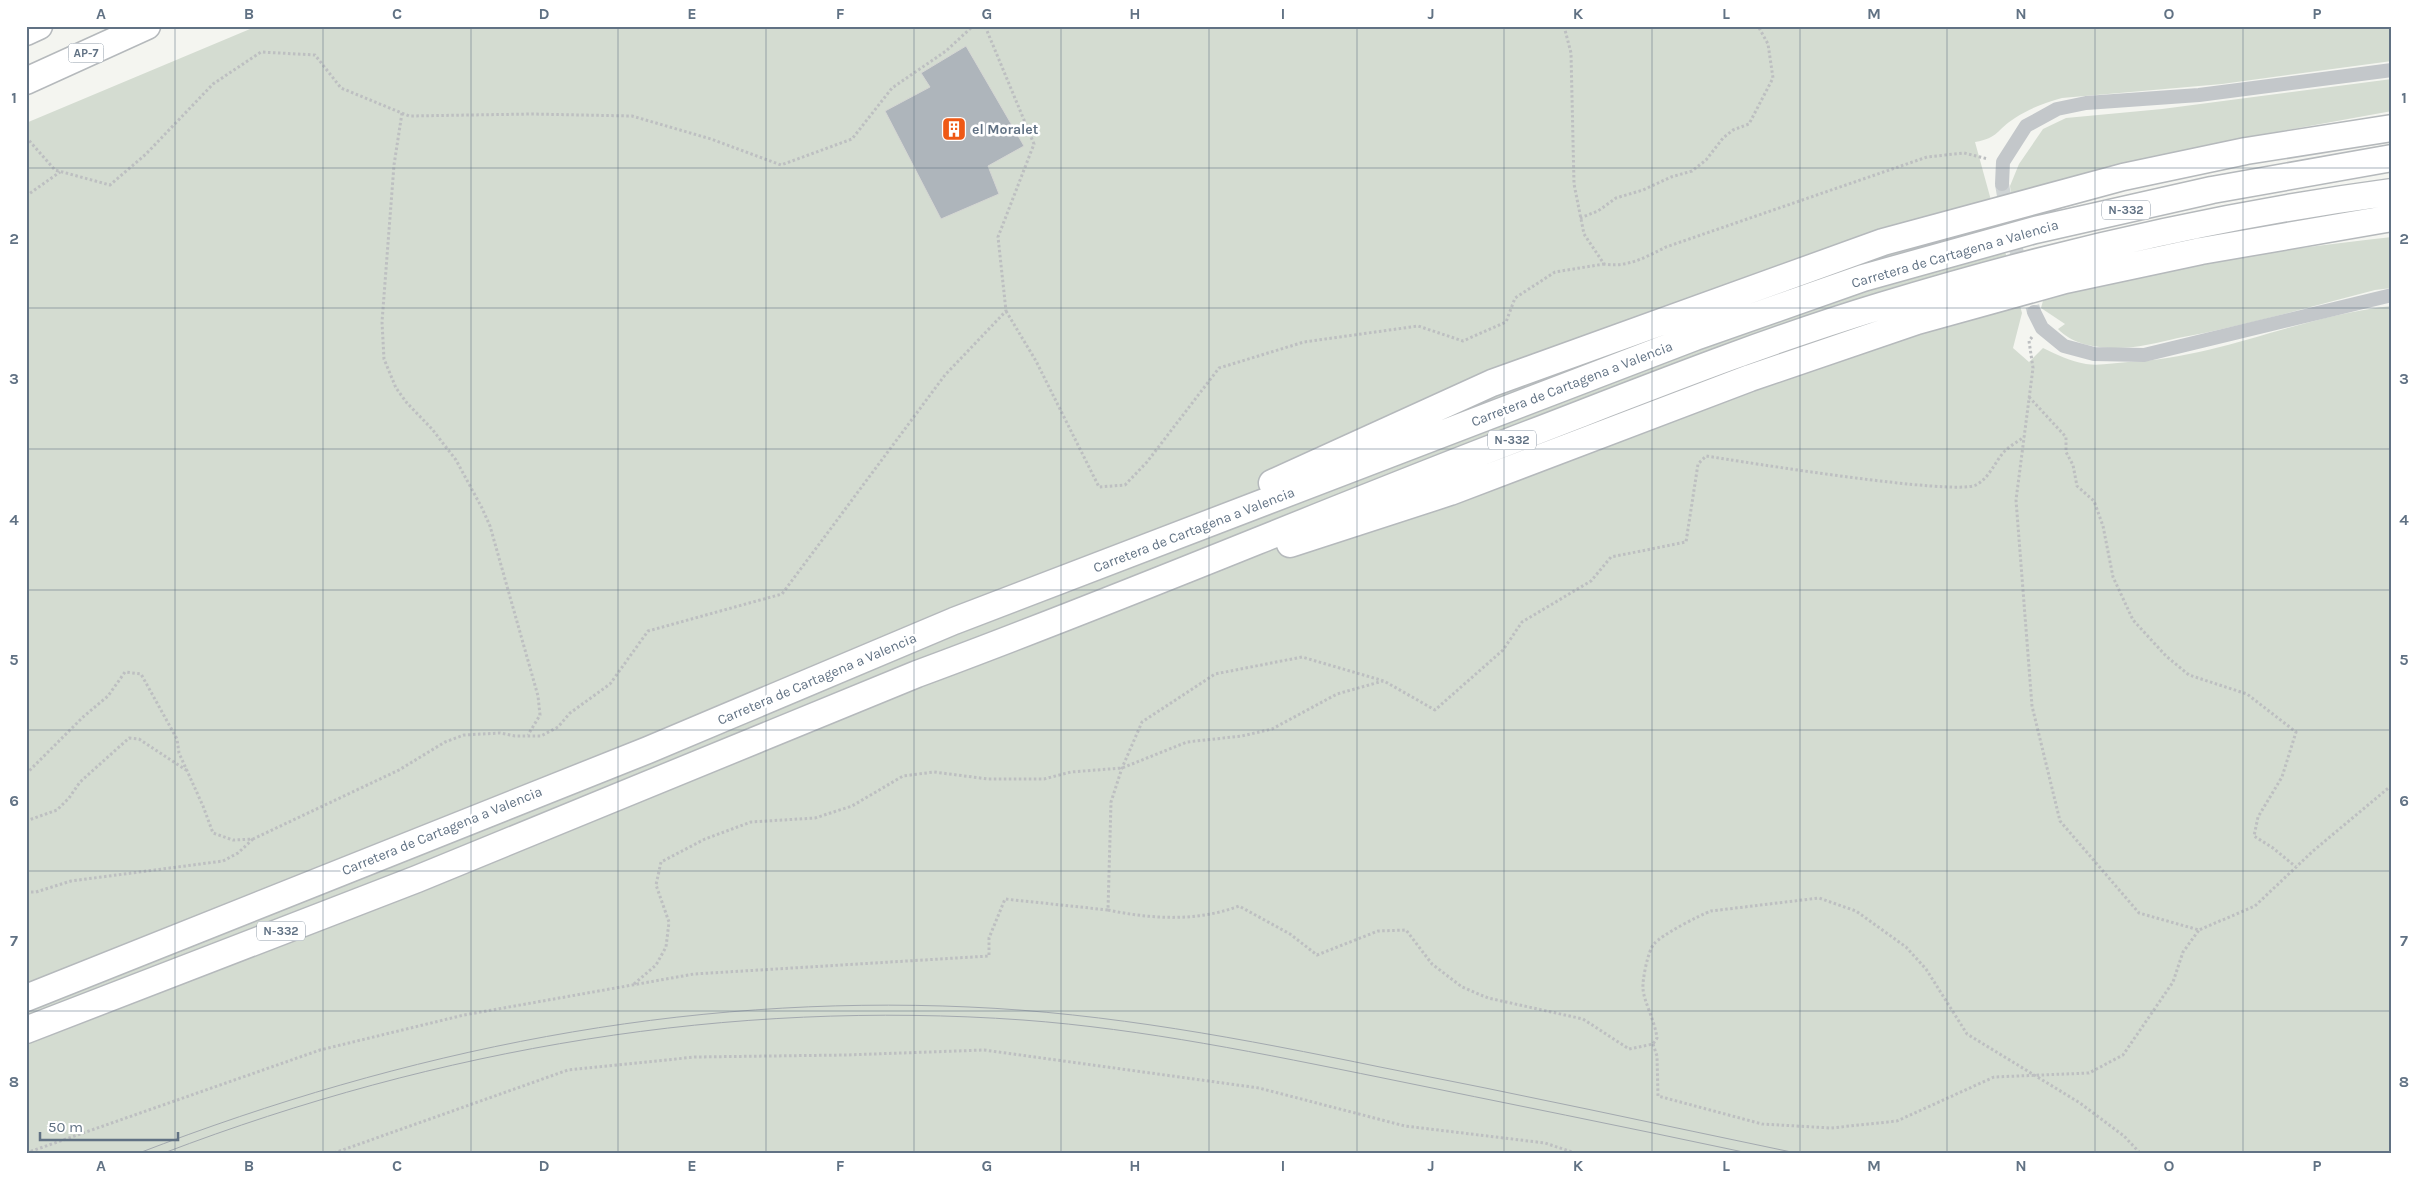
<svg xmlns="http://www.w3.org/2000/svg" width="2418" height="1179" viewBox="0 0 2418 1179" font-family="Karla,sans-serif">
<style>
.green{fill:#d4dcd1}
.building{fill:#aeb5bb;stroke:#d5d6d3}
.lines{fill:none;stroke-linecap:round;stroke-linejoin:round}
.street-tunnel{stroke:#cfd4d5;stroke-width:14;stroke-dasharray:14 7;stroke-linecap:butt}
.highway-casing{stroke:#b5b9bc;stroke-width:29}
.path{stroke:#bdbfc1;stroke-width:3;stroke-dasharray:2.5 2.5;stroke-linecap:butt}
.street{stroke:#c3c7ca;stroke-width:14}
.highway{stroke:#fff;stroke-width:26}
.tram{stroke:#a3a9af;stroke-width:1}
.grid{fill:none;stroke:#617284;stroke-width:1;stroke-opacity:0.55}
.labels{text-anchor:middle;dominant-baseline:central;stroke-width:5;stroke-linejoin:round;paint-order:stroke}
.shield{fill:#fff;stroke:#909ca9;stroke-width:1}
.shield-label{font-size:12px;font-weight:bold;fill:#617284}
.poi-label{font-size:14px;font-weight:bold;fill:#617284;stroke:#fff;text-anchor:start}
.street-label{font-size:14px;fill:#617284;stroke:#fff}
.neatline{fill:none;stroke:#617284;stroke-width:2}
.grid-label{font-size:16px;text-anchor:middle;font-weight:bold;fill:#617284}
</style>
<rect width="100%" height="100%" fill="#f4f5f0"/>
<path class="green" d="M257 26H2392V61L2222 84 2062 98C2045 103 2030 108 2015 118 1996 130 1999 138 1975 142L2022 313 2013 348 2029 362 2043 348C2057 355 2070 361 2086 364 2099 366 2115 363 2128 362 2219 358 2302 315 2392 306V1153H26V123Z
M2392 79V111L2233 140 2011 194 2010 186 2019 164 2043 129 2066 118 2162 109Z
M2392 237V288L2375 290C2309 307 2244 326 2178 338 2157 343 2133 349 2110 348 2092 347 2071 343 2058 329L2065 324 2041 308 2044 297C2158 266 2275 250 2392 237Z"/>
<path class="building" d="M966 46 1024 146 988 166 999 194 941 219 885 111 930 87 921 73Z"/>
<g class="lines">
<path class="street-tunnel" d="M2002 184 2009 225 2034 312"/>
<defs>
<path id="highway" d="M26 32 39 26
M26 81 147 26
M1272 483 1492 383 1883 242 2123 177 2246 151 2392 128
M1290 544 1450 492 1750 378 1917 321 2065 280 2201 251 2392 218
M26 998 648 750 954 621 1695 337 1863 278 2035 230 2212 190 2392 158
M26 1030 417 879 917 674C1110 603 1300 522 1492 448 1621 399 1749 346 1881 306 2048 255 2219 215 2392 192"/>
</defs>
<use href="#highway" class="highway-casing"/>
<path class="path" d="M1564 26 1571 53 1574 184 1584 234 1604 264C1627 268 1646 257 1666 247L1927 157 1964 153 1988 159
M402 113 394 165 382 322 384 359 396 388 407 403 432 429 456 460 482 508 490 526 538 696 540 715 528 735
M26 137 55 170 110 185 146 154 213 84 261 52 315 55 341 88 409 116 532 114 632 116 711 139 781 165 852 139 892 88 946 51 973 26
M26 196 60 172
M1580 218 1598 211 1616 198 1643 190 1671 177 1692 171 1706 160 1723 138 1733 130 1749 124 1773 78 1768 44 1758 26
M1006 311 1036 361 1099 487 1125 485 1147 462 1219 368 1304 342 1418 326 1463 341 1506 322 1515 298 1555 272 1604 264
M2032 337 2029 341 2033 368 2016 500 2032 706 2060 821 2139 913 2199 930 2255 906 2313 851 2392 785
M2029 397 2066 437V452L2073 465 2077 486 2094 501 2103 526 2113 577 2133 620 2166 656 2189 675 2247 694 2296 732 2282 777 2258 817 2254 836 2273 848 2296 867
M26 774 83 717 108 696 125 672 141 674 177 739 179 753 203 806 213 833 233 840 253 839 399 770 445 742 464 735 500 733 515 736H541L558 727 570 713 610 684 648 631 782 594 945 375 1006 311 998 237 1034 144 985 26
M26 821 57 810 69 798 80 782 129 738 139 739 186 770
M26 892H36L71 881 223 861 238 853 253 839
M1108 910C1151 919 1197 922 1239 906L1290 934 1317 955 1378 931 1406 930 1432 964 1462 987 1488 998 1583 1019 1629 1049 1653 1044 1657 1038C1655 1021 1644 1002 1643 989 1642 981 1648 950 1654 944 1661 935 1700 915 1711 911L1819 898 1856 911 1906 947 1926 969 1967 1034 2080 1103 2124 1136 2140 1153
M634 984 656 965 666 947 669 922 656 885 661 862 705 839 751 822 815 818 852 806 903 776 934 772 988 779H1044L1071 772 1122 768 1187 742 1242 736 1272 729 1337 694 1383 681
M1653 1044 1657 1056 1658 1096 1762 1124 1831 1128 1897 1121 1994 1077 2089 1073 2123 1055 2173 982 2183 952 2199 930
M26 1153 320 1050 464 1015 694 974 989 956V938L1005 899 1108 910 1111 802 1122 768 1142 722 1215 674 1302 657 1384 681 1435 710 1503 650 1522 622 1591 581 1611 557 1686 542 1698 464 1706 456C1744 462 1955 496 1976 485 1989 478 1994 464 2003 453 2008 447 2017 442 2024 437
M334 1153 568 1070 695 1057 846 1055 984 1050 1259 1088 1405 1126 1545 1143 1575 1153"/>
<path class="street" d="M2002 184 2003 162 2026 126 2057 109 2086 103 2199 95 2392 70
M2034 312 2042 328 2064 346 2094 354 2144 355 2392 295"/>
<use href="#highway" class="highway"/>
<path class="tram" d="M139 1153C406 1050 682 994 969 1007 1108 1013 1244 1039 1380 1067 1519 1094 1657 1124 1796 1153
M164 1153C439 1048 729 999 1023 1020 1144 1029 1264 1054 1383 1078 1505 1103 1626 1127 1748 1153"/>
</g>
<path class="grid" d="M175 26V1153M323 26V1153M471 26V1153M618 26V1153M766 26V1153M914 26V1153M1061 26V1153M1209 26V1153M1357 26V1153M1504 26V1153M1652 26V1153M1800 26V1153M1947 26V1153M2095 26V1153M2243 26V1153M26 168H2392M26 308H2392M26 449H2392M26 590H2392M26 730H2392M26 871H2392M26 1011H2392"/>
<defs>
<symbol id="building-square" viewBox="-11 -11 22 22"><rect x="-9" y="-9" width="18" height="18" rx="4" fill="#ef5915" stroke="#fff"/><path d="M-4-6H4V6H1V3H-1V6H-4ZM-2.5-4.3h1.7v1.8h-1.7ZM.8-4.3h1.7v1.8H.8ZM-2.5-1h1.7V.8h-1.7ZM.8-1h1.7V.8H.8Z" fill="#fff"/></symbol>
</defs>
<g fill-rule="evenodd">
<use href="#building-square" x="940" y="115" width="28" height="28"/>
</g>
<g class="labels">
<g class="shield">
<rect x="68.5" y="43.5" width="35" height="19" rx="4"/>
<rect x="2102" y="200.5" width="48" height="19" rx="4"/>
<rect x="1488" y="430.5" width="48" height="19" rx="4"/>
<rect x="257" y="921.5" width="48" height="19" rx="4"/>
</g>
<g class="shield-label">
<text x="86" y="53">AP-7</text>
<text x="2126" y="210">N-332</text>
<text x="1512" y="440">N-332</text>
<text x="281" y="931">N-332</text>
</g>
<g class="poi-label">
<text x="972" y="129">el Moralet</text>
</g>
<g class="street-label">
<text transform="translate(1955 254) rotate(-16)">Carretera de Cartagena a Valencia</text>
<text transform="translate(1572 384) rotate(-21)">Carretera de Cartagena a Valencia</text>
<text transform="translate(1194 530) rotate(-21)">Carretera de Cartagena a Valencia</text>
<text transform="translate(817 679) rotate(-23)">Carretera de Cartagena a Valencia</text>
<text transform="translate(442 831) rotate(-22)">Carretera de Cartagena a Valencia</text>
</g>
</g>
<rect width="2418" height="1179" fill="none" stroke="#ffffff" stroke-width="55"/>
<path d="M40 1132v8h138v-8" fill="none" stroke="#617284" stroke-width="2.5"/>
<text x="48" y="1132" font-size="15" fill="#617284" stroke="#ffffff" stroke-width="4" paint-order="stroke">50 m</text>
<rect x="28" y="28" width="2362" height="1124" class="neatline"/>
<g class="grid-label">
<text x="101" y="19">A</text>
<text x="249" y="19">B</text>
<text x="397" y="19">C</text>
<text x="544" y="19">D</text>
<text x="692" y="19">E</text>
<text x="840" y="19">F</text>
<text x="987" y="19">G</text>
<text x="1135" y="19">H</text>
<text x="1283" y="19">I</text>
<text x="1431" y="19">J</text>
<text x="1578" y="19">K</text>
<text x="1726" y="19">L</text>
<text x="1874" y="19">M</text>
<text x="2021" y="19">N</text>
<text x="2169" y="19">O</text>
<text x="2317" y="19">P</text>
<text x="14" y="103">1</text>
<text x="2404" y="103">1</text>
<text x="14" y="244">2</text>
<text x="2404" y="244">2</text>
<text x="14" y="384">3</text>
<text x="2404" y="384">3</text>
<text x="14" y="525">4</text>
<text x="2404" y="525">4</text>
<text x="14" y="665">5</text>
<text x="2404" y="665">5</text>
<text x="14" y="806">6</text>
<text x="2404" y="806">6</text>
<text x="14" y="946">7</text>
<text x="2404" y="946">7</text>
<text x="14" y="1087">8</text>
<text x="2404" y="1087">8</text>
<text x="101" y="1171">A</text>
<text x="249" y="1171">B</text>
<text x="397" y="1171">C</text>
<text x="544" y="1171">D</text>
<text x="692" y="1171">E</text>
<text x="840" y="1171">F</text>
<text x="987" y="1171">G</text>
<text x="1135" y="1171">H</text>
<text x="1283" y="1171">I</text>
<text x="1431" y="1171">J</text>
<text x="1578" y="1171">K</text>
<text x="1726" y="1171">L</text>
<text x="1874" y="1171">M</text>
<text x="2021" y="1171">N</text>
<text x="2169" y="1171">O</text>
<text x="2317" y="1171">P</text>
</g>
</svg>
